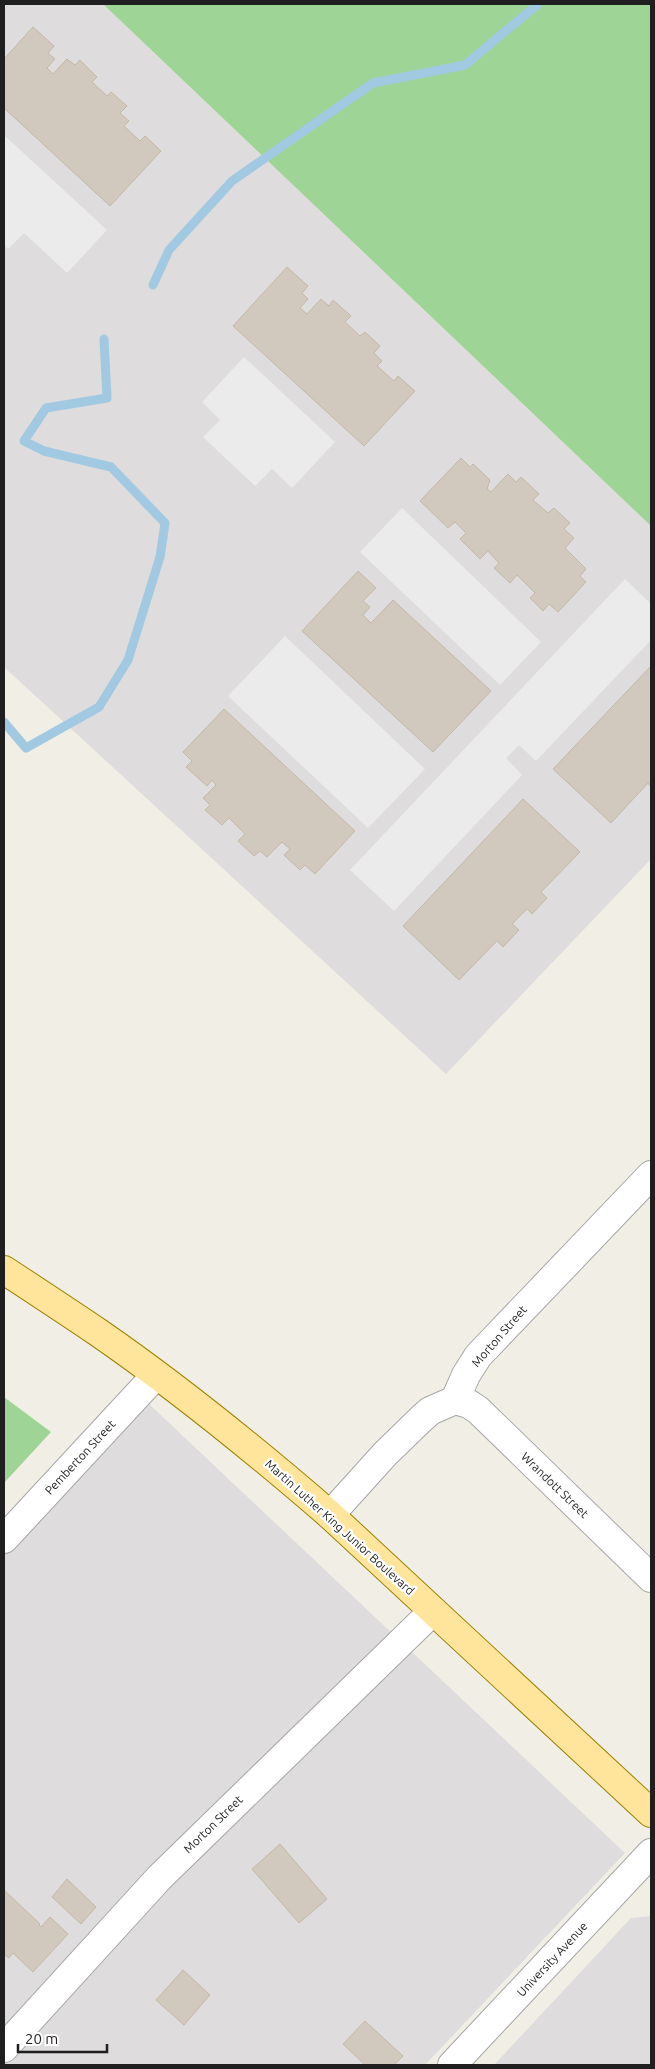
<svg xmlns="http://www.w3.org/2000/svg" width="655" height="2069" viewBox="0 0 655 2069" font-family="Ubuntu,sans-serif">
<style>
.residential{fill:#dedcdc}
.forest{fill:#9ed496}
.parking{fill:#ebebeb}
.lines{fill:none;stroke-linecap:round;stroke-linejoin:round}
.stream{stroke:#a1c9e2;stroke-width:9}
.building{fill:#d1c9bd;stroke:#c4b8a6}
.minor-casing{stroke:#a6a6a6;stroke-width:30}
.tertiary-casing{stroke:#a6a6a6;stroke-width:30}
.primary-casing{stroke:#9b8200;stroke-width:30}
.minor{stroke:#fff;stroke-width:28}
.tertiary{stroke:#fff;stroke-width:28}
.primary{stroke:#ffe59c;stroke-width:28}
.labels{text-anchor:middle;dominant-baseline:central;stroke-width:4.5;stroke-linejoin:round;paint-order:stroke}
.street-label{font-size:12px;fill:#1f1f1f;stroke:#fff}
</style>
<rect width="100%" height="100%" fill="#f1efe5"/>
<path class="residential" d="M4 4H103L651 526V859L446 1074 4 667Z
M148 1403 625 1853 425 2065H4V1555Z
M651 1916V2065H494L631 1918Z"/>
<path class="forest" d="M103 4H651V526Z
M4 1397 51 1432 4 1483Z"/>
<path class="parking" d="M4 135 107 230 67 273 24 233 8 249 4 245Z
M244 357 335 442 292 488 272 469 255 486 203 437 220 420 202 402Z
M402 508 541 642 500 685 360 552Z
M625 579 651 604V640L536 761 519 745 506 758 522 775 394 911 350 870Z
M285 636 425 769 368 828 228 696Z"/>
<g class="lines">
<path class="stream" d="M153 285 169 250 232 181 373 83 465 65 538 4
M4 722 26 748 99 707 128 660 160 557 165 523 111 467 44 451 24 441 46 408 107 398 104 339"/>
</g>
<path class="building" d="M33 27 54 46 48 53 55 59 47 68 53 74 67 59 75 65 80 60 97 77 92 82 107 96 111 92 127 106 120 113 129 121 124 126 140 141 145 136 161 151 110 206 4 108V59Z
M287 267 308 286 302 293 308 299 300 308 307 314 321 299 329 306 333 300 351 316 345 322 360 336 365 332 380 346 374 353 382 361 377 366 394 381 398 376 415 391 364 446 233 326Z
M461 458 470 467 473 464 490 480 487 489 491 492 508 474 516 482 521 477 539 494 533 500 548 513 554 508 570 523 564 529 574 538 565 548 586 569 580 576 586 582 558 612 549 604 543 611 530 598 535 593 517 575 510 583 494 568 499 563 488 551 480 559 460 539 466 533 455 522 448 528 420 501Z
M358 571 376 588 363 601 370 607 363 615 371 623 393 600 491 691 433 752 302 631Z
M651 666V787L648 783 611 823 553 769Z
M224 709 355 831 315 874 305 865 300 870 284 855 290 849 282 842 267 857 260 851 254 856 238 841 245 834 229 818 222 825 205 810 210 805 203 798 216 785 212 780 207 786 186 767 192 761 183 752Z
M523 799 580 852 541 892 547 898 532 914 527 909 512 924 519 930 503 947 497 941 459 980 403 926Z
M280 1844 327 1899 299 1923 252 1869Z
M67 1879 96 1907 81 1924 52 1897Z
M4 1890 40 1924 39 1925 41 1927 50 1917 68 1934 33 1972 13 1953 9 1958 4 1954Z
M183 1970 210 1995 184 2025 156 2000Z
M365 2021 403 2056 394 2065H365L343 2044Z"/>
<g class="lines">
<defs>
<path id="minor" d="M455 1400 469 1404 478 1410 651 1578
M330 1515 385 1454 420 1420 430 1411 455 1400 466 1375 478 1356 651 1175
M4 1539 156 1375
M4 2048 159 1878 433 1611"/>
<path id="tertiary" d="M452 2065 651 1853"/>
<path id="primary" d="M4 1270C36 1291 68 1312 99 1333 180 1389 256 1451 330 1515L651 1813"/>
</defs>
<use href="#minor" class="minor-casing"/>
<use href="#tertiary" class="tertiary-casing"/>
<use href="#primary" class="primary-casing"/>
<use href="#minor" class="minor"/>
<use href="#tertiary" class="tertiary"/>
<use href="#primary" class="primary"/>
</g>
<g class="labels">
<g class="street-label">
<text transform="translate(499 1336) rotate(-49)">Morton Street</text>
<text transform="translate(80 1457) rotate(-47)">Pemberton Street</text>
<text transform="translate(555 1485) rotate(44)">Wrandott Street</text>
<text transform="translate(340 1527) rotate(42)">Martin Luther King Junior Boulevard</text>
<text transform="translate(213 1824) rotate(-44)">Morton Street</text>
<text transform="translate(552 1959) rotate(-47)">University Avenue</text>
</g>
</g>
<rect width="655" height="2069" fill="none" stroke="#1f1f1f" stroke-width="10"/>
<path d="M18 2044v8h89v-8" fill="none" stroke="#1f1f1f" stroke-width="2.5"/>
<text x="25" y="2044" font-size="15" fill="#1f1f1f" stroke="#ffffff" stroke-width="4" paint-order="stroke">20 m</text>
</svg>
